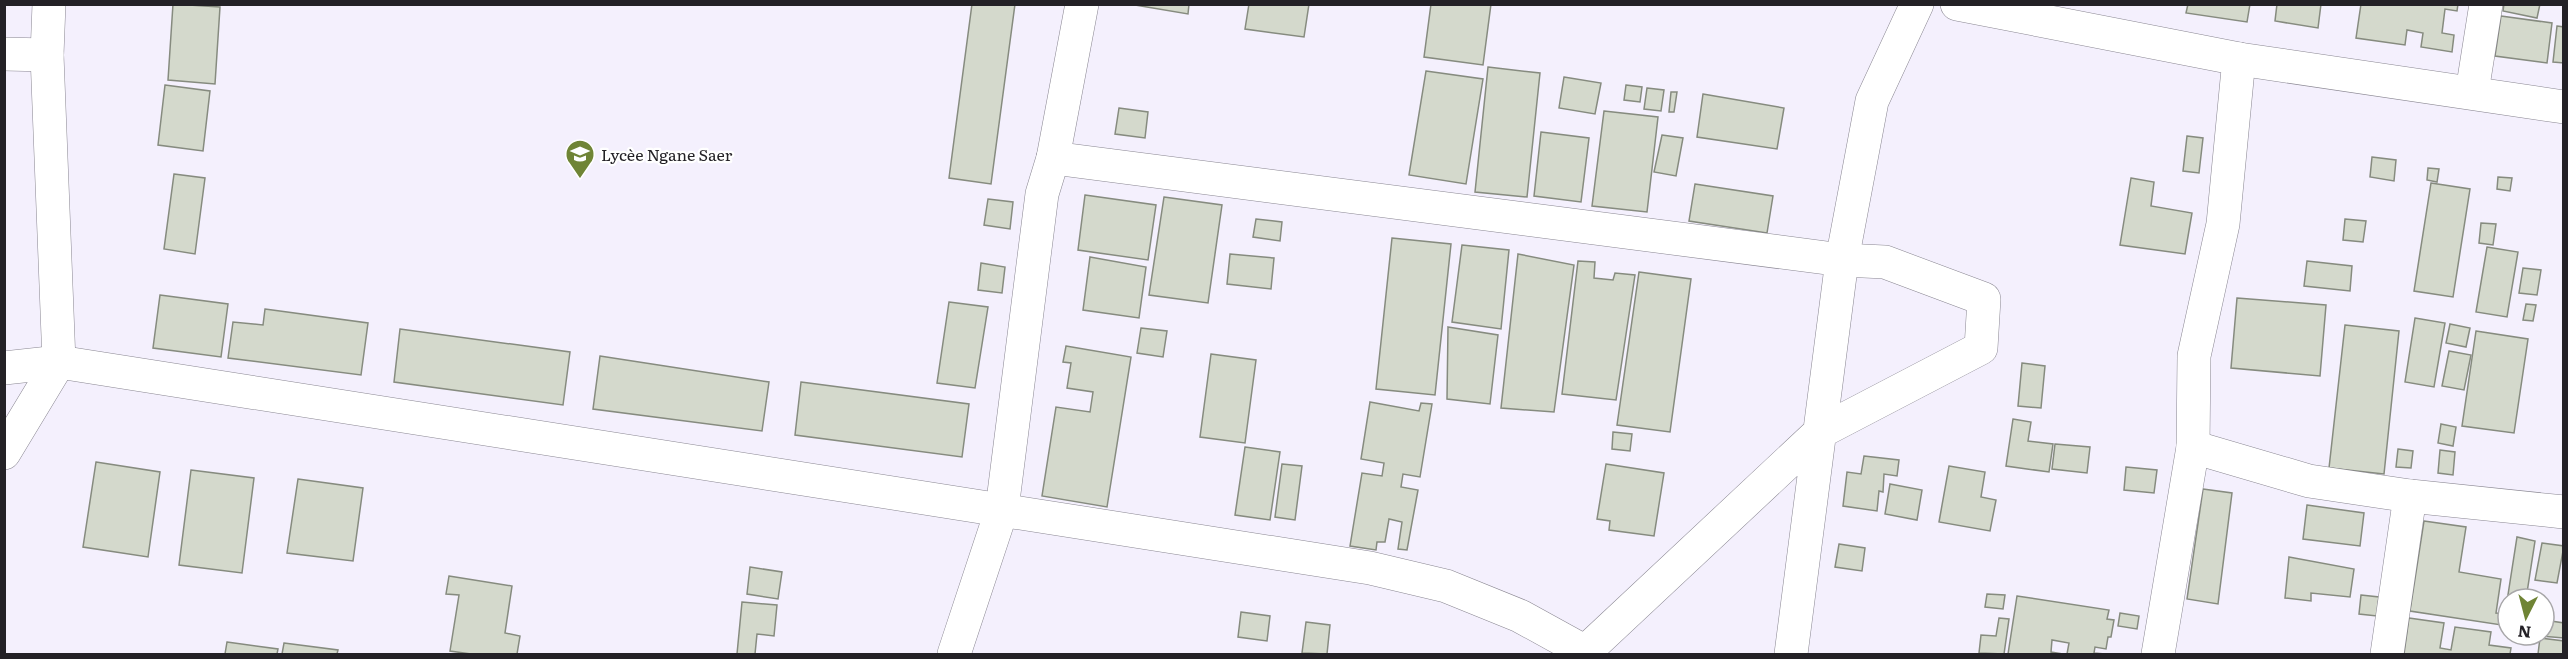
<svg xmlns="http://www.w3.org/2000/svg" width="2568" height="659" font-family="Literata,serif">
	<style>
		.building { fill: #d4d9cc; stroke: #868b7f; stroke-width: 1.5 }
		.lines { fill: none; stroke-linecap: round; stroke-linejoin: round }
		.minor-casing { stroke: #8a8792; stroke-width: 34 }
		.minor { stroke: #fff; stroke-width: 33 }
		.labels { text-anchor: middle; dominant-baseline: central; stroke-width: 4.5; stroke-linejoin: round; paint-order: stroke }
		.poi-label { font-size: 16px; fill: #232126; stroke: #fff; text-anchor: start }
	</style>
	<rect width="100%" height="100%" fill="#f4f0fd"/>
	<g class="building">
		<polygon points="173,4 220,7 215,84 168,80"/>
		<polygon points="972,4 1015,4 991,184 949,178"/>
		<polygon points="1129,4 1189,4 1188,14"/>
		<polygon points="1249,4 1309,4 1304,37 1245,29"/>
		<polygon points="1431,4 1491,4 1483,65 1424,57"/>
		<polygon points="2188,4 2250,4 2247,22 2186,13"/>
		<polygon points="2277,4 2321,4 2318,28 2275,21"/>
		<polygon points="2361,4 2458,4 2457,11 2445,9 2442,33 2454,35 2452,52 2421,47 2423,33 2407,30 2405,45 2356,38"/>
		<polygon points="2504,4 2540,4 2537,18 2503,11"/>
		<polygon points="2501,16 2552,23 2547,63 2495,56"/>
		<polygon points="2557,26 2564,27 2564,63 2553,62"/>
		<polygon points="1488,67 1540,73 1527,197 1475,192"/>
		<polygon points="1426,71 1483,79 1466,184 1409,175"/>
		<polygon points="1564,77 1601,83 1595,114 1559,108"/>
		<polygon points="165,85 210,91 203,151 158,145"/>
		<polygon points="1626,85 1642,87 1640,102 1624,100"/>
		<polygon points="1647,88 1664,90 1661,111 1644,109"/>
		<polygon points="1671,92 1677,92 1674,112 1669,112"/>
		<polygon points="1703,94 1784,108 1777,149 1697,137"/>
		<polygon points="1119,108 1148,112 1145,138 1115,134"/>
		<polygon points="1604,111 1658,117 1647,212 1592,206"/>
		<polygon points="1541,132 1589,138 1581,202 1534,196"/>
		<polygon points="1662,135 1683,138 1676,176 1654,172"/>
		<polygon points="2187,136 2203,138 2199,173 2183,171"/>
		<polygon points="2372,157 2396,160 2394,181 2370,177"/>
		<polygon points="2428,168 2439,169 2437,182 2427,180"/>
		<polygon points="174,174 205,178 195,254 164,249"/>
		<polygon points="2498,177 2512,178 2510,191 2497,189"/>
		<polygon points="2131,178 2154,182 2151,206 2192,213 2185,254 2120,245"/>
		<polygon points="2431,183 2470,189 2453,297 2414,291"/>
		<polygon points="1695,184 1773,196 1767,233 1689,221"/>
		<polygon points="1085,195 1156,205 1148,260 1078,250"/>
		<polygon points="1164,197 1222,205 1208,303 1149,295"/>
		<polygon points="988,199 1013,202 1010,229 984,225"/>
		<polygon points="1256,219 1282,222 1280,241 1253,237"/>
		<polygon points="2345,219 2366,221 2363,242 2343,240"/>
		<polygon points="2481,223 2496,224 2493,245 2479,243"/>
		<polygon points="1392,238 1451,244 1435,395 1376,389"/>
		<polygon points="1462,245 1509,250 1501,329 1452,322"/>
		<polygon points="2487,247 2518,252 2507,317 2476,312"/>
		<polygon points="1230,254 1274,258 1271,289 1227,284"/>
		<polygon points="1518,254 1574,265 1554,412 1501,408"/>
		<polygon points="1090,257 1146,267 1139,318 1083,310"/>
		<polygon points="1578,261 1595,262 1594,278 1613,280 1615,273 1635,275 1616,400 1562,394"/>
		<polygon points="2307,261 2352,266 2350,291 2304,286"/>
		<polygon points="981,263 1005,267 1002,293 978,290"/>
		<polygon points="2523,268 2541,270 2537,295 2519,293"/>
		<polygon points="1639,272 1691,279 1670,432 1617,425"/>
		<polygon points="160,295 228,304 221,357 153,348"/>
		<polygon points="2237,298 2326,305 2320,376 2231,368"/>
		<polygon points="949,302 988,307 975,388 937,383"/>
		<polygon points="2526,304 2536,305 2533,321 2523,320"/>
		<polygon points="265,309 368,323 361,375 228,358 233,322 263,325"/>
		<polygon points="2415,318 2445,323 2434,387 2405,382"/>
		<polygon points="2450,324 2470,328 2466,347 2446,343"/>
		<polygon points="2345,325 2399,331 2384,474 2329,468"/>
		<polygon points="1448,327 1498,335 1490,404 1447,399"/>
		<polygon points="1141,328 1167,331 1163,357 1137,353"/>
		<polygon points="400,329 570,352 563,405 394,382"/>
		<polygon points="2476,331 2528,339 2514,433 2462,426"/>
		<polygon points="1066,346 1131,357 1107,507 1042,496 1056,407 1090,412 1093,392 1067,388 1071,363 1063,362"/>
		<polygon points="2449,351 2471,355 2464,390 2442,386"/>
		<polygon points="1211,354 1256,360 1245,443 1200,437"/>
		<polygon points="600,356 769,382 762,431 593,409"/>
		<polygon points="2022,363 2045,366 2041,408 2018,406"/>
		<polygon points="801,382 969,404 962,457 795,435"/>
		<polygon points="1370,402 1419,411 1421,403 1432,404 1420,477 1403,474 1401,487 1418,490 1407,550 1398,549 1402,522 1389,519 1385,542 1377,542 1376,550 1350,546 1362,473 1382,476 1384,463 1361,459"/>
		<polygon points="2013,419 2031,422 2028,441 2053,444 2049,472 2006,466"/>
		<polygon points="2441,424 2456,427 2453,446 2438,443"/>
		<polygon points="1613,432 1632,434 1630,451 1612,449"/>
		<polygon points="2055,444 2090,447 2087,473 2052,469"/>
		<polygon points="1245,447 1280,452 1270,520 1235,515"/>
		<polygon points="2398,449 2413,451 2411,468 2396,467"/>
		<polygon points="2440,450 2455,452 2453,475 2438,473"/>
		<polygon points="1864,456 1899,460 1897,476 1884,474 1883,492 1879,491 1877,511 1843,506 1847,472 1861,474"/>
		<polygon points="96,462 160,472 148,557 83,547"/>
		<polygon points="1282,464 1302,466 1295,520 1275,517"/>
		<polygon points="1606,464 1664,473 1654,536 1609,530 1610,521 1597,519"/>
		<polygon points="1949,466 1985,472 1981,497 1996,500 1990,531 1939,522"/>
		<polygon points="2126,467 2157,470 2154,493 2124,490"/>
		<polygon points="191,470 254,478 242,573 179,565"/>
		<polygon points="298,479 363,488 353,561 287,553"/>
		<polygon points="1890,484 1922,490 1917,520 1885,514"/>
		<polygon points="2203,489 2232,493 2218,604 2187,599"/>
		<polygon points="2307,505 2364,513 2360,546 2303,539"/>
		<polygon points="2424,521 2466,527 2459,572 2501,579 2496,613 2505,614 2517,537 2535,541 2526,599 2508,599 2508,626 2410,611"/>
		<polygon points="2542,543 2564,546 2557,583 2535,580"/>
		<polygon points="1839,544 1865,548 1862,571 1835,567"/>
		<polygon points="2289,557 2354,569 2350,597 2311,593 2311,601 2285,598"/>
		<polygon points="750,567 782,572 778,599 747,594"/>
		<polygon points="449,576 512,586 505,633 520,636 517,654 471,654 450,651 459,595 446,594"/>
		<polygon points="1987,594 2005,595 2003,609 1985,607"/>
		<polygon points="2361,595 2379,597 2377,616 2359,614"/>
		<polygon points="2017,596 2109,610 2107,619 2114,620 2111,637 2108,637 2106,649 2095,647 2094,653 2105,654 2067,654 2069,643 2052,640 2051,652 2063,654 2008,654"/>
		<polygon points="742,602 777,605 774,636 757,634 755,654 737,654"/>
		<polygon points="1241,612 1270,616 1267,641 1238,637"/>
		<polygon points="2120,613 2139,616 2137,629 2118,626"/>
		<polygon points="1999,618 2009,619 2004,654 1979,653 1981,635 1996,636"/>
		<polygon points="2409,618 2444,623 2440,648 2451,650 2455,627 2491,632 2489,645 2511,648 2510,654 2404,654"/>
		<polygon points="2544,620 2564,623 2564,638 2540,636 2544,635"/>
		<polygon points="1306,622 1330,625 1327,654 1302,653"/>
		<polygon points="2540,638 2564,641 2564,654 2538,654"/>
		<polygon points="227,642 278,649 277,654 225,654"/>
		<polygon points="284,643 338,650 337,654 282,654"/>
	</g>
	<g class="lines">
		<g class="minor-casing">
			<g id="minor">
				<polyline points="1957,4 2239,59 2564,107"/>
				<polyline points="4,54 47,55"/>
				<polyline points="2472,92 2486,4"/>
				<polyline points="1053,158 1842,260 1872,101 1917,4"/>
				<polyline points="4,368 59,362 1370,568 1446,586 1520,616 1589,654"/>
				<polyline points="2193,447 2309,481 2410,496 2564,512"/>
				<polyline points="4,453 59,362 47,55 49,4"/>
				<polyline points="1585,652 1820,432 1981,348 1984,299 1885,262 1842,260 1791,654"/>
				<polyline points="954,654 1002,509 1042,194 1053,158 1082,4"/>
				<polyline points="2158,654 2193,447 2194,356 2223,224 2239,59"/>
				<polyline points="2387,654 2410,496"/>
			</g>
		</g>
		<use href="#minor" class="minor"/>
	</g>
	<defs>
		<g id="school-pin" transform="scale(1.5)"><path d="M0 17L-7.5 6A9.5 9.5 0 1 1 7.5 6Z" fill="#6f8435" stroke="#fff"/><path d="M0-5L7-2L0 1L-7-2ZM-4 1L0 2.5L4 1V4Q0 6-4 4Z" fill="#fff"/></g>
	</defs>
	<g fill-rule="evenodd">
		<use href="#school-pin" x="580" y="154"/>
	</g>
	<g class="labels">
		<g class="poi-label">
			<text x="601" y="154">Lycèe Ngane Saer</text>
		</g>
	</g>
	<rect width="2568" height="659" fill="none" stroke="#232126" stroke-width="12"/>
	<g transform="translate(2526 617) rotate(186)"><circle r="28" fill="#ffffff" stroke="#a7a6a8" stroke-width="1.5"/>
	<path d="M0-4.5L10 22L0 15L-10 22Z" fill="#6f8435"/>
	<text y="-9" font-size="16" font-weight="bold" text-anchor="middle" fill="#232126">N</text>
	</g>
</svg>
